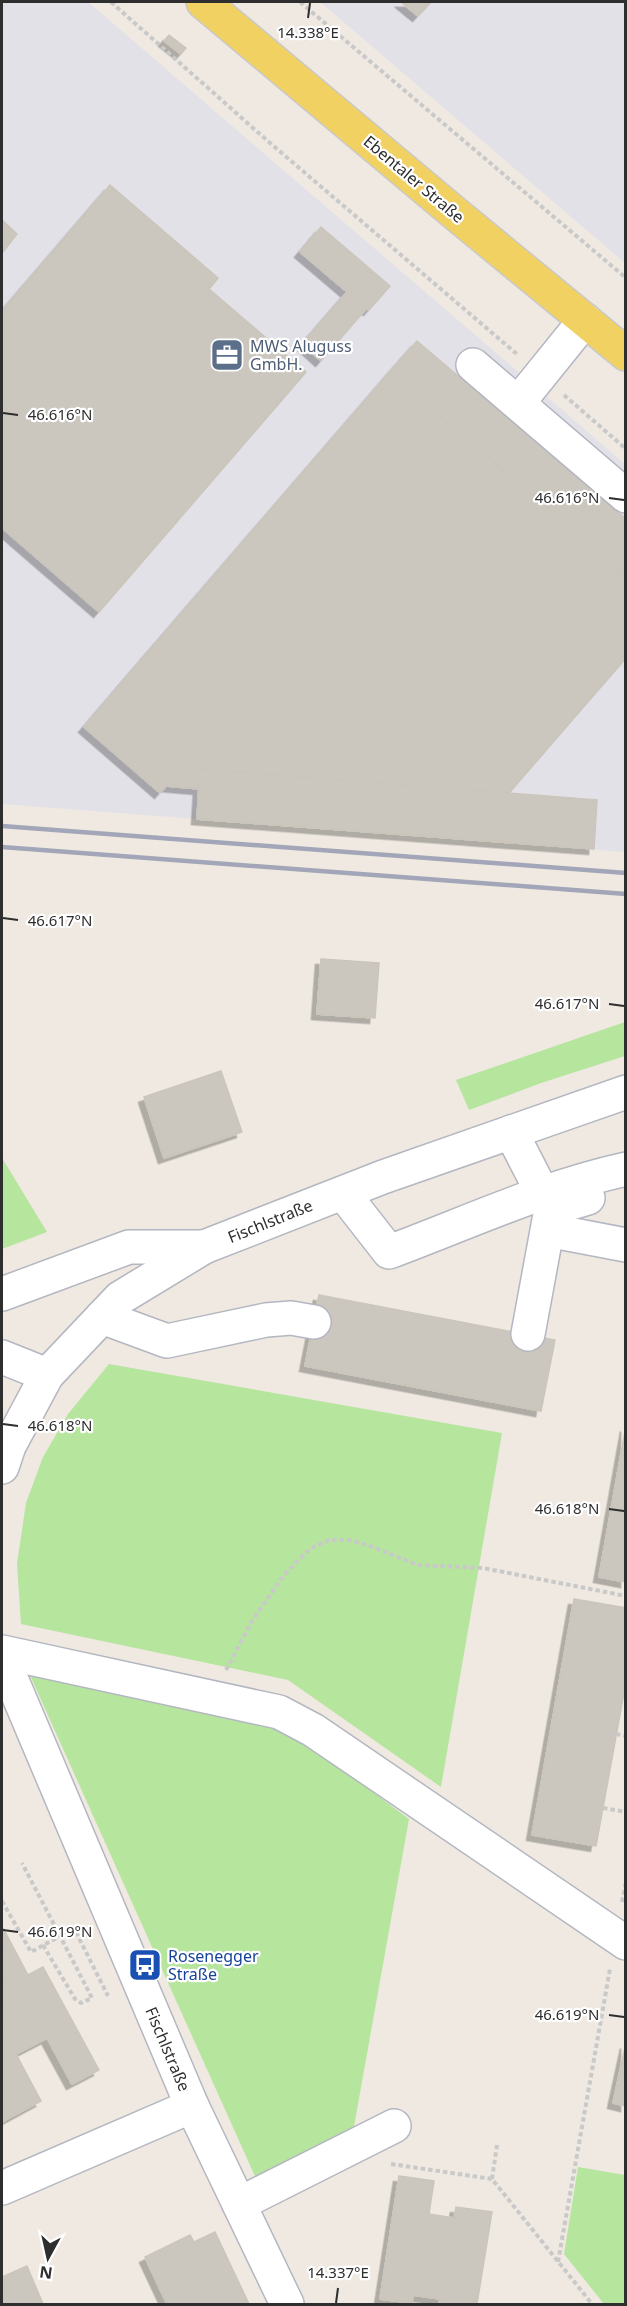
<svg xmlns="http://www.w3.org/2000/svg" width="627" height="2306" font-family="'Noto Sans',sans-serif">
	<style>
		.industrial { fill: #e3e1e8 }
		.green { fill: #b6e59e }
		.building { fill: #cbc7bf; stroke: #cbc5ba; stroke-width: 1.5; filter: url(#shadow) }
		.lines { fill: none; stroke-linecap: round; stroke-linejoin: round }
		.minor-casing { stroke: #b4b7c1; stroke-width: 36 }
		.major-casing { stroke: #c9c9c9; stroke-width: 36 }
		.path { stroke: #c9c9c9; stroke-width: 4; stroke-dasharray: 4.5 3; stroke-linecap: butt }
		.minor { stroke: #fff; stroke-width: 33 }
		.major { stroke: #f2d163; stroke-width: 33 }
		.rail { stroke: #a3a6b8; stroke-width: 4.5 }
		.ticks { fill: none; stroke: #2e2e2e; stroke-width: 2 }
		.labels { text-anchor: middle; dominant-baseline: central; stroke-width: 4.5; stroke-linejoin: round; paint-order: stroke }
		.street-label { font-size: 16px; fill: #2e2e2e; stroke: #fff }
		.service-label { font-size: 16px; fill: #4e5e75; stroke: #fff; text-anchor: start }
		.transit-label { font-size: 16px; fill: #164399; stroke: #fff; text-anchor: start }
		.ticks-label { font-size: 15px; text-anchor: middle; fill: #2e2e2e; stroke: #fff; stroke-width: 4.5; stroke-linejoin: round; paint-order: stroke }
	</style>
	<defs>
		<filter id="shadow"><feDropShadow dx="-5.5" dy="5.5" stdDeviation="0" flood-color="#0004"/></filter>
	</defs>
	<rect width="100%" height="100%" fill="#efe9e1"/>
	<g class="industrial">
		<polygon points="2,2 88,2 625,464 625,852 2,804"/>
		<polygon points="320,2 625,2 625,263"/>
	</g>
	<g class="green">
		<polygon points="625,1022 625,1056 541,1083 469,1110 456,1080"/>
		<polygon points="2,1158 47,1232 2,1249"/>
		<polygon points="109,1364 502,1433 441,1787 288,1680 21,1624 17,1564 26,1503 43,1457 68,1414"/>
		<polygon points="29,1673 278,1722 409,1819 353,2132 258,2183"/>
		<polygon points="578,2167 625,2175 625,2304 604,2304 564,2254"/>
	</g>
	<g class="building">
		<polygon points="401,2 431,2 418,16"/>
		<polygon points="169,35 186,48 181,54 164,41"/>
		<polygon points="110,185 218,278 209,289 306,372 99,612 2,528 2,311"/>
		<polygon points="2,220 17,234 2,253"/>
		<polygon points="321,227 390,286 369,310 366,309 321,361 302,344 347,292 300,252"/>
		<polygon points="417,341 626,519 626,575 389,373"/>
		<polygon points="389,373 621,571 599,596 626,619 626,658 509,793 230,771 124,680"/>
		<polygon points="621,571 626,575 626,619 599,596"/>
		<polygon points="124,680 230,771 200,769 199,789 166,786 160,793 84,727"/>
		<polygon points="200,769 597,800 594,849 197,819"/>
		<polygon points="321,959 379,963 375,1018 317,1014"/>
		<polygon points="221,1071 242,1132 164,1158 144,1097"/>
		<polygon points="319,1295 555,1340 541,1411 305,1366"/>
		<polygon points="626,1426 626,1582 599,1577"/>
		<polygon points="574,1599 626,1608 626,1682 596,1846 532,1835"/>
		<polygon points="3,1928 28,1975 43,1967 99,2070 72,2084 47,2038 16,2054 41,2101 2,2122"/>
		<polygon points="626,2043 626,2106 613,2103"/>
		<polygon points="399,2176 434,2181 429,2214 454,2218 456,2207 492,2212 477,2304 439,2304 440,2299 413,2295 412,2303 380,2299"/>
		<polygon points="215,2232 249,2304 167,2304 145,2257 190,2235 194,2242"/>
		<polygon points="27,2266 43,2304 2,2304 2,2277"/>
	</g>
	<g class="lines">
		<g class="minor-casing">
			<g id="minor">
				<polyline points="473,365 626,496"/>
				<polyline points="518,403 585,320"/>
				<polyline points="511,1132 563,1233 626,1245"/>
				<path d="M343,1193L389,1252C467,1223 544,1187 626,1169"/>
				<polyline points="2,1294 129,1247 204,1247"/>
				<polyline points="102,1317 167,1341 266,1320 291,1318 314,1322"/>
				<polyline points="528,1334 551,1209 588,1198"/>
				<polyline points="2,1357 47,1375"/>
				<polyline points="2,1467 9,1446 47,1375 120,1298 204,1247 383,1177 626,1092"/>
				<polyline points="2,1652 279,1712 313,1730 626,1943"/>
				<polyline points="2,1657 192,2106 287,2304"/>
				<polyline points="2,2188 192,2106"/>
				<polyline points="239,2204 394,2126"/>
			</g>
		</g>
		<g class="major-casing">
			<polyline id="major" points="203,2 457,215 626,354"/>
		</g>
		<g class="path">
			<polyline points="111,2 270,143 518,355"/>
			<polyline points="300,2 626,278"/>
			<polyline points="564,395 626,449"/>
			<polyline points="226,1670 252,1621 284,1575 311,1548 329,1540 349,1540 370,1546 418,1565 483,1568 626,1596"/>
			<polyline points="616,1734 626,1736"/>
			<polyline points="603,1808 626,1812"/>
			<polyline points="2,1901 31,1952 60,1936 22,1863"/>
			<polyline points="622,1902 626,1882"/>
			<polyline points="43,1945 75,1999 81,2003 92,1998 60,1936 74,1928 108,1996"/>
			<polyline points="391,2164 492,2179 592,2304"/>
			<polyline points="492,2179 497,2145"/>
			<polyline points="558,2262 610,1969"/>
		</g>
		<use href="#minor" class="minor"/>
		<use href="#major" class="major"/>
		<g class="rail">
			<polyline points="2,826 626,873"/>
			<polyline points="2,847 626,894"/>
		</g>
	</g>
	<path class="ticks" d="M308,18L310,3M3,413L18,415M609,498L624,500M3,918L18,920M609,1004L624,1006M3,1424L18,1426M609,1509L624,1511M3,1930L18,1932M609,2015L624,2017M336,2303L338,2288"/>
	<defs>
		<g id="office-square" transform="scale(1.725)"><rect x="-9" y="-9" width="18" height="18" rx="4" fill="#5c6f8a" stroke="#fff"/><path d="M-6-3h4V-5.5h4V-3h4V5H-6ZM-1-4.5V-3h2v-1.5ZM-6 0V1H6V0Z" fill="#fff"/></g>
		<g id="bus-square" transform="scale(1.725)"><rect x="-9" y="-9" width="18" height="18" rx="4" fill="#1a4fb4" stroke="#fff"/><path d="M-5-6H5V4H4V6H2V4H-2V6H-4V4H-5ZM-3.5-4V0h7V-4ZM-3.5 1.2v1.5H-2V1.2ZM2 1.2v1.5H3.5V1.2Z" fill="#fff"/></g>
	</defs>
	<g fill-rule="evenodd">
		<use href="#office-square" x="227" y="355"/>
		<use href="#bus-square" x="145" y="1965"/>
	</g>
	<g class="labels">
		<g class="street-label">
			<text transform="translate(414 179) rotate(40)">Ebentaler Straße</text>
			<text transform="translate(270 1221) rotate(-22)">Fischlstraße</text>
			<text transform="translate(168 2049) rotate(67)">Fischlstraße</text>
		</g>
		<g class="service-label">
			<text x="250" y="346">MWS Aluguss<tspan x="250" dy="18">GmbH.</tspan></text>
		</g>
		<g class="transit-label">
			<text x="168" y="1956">Rosenegger<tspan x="168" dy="18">Straße</tspan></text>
		</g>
	</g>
	<g class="ticks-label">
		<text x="308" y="38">14.338°E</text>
		<text x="60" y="420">46.616°N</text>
		<text x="567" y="503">46.616°N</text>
		<text x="60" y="926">46.617°N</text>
		<text x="567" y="1009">46.617°N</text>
		<text x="60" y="1431">46.618°N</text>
		<text x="567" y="1514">46.618°N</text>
		<text x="60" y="1937">46.619°N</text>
		<text x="567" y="2020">46.619°N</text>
		<text x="338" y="2278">14.337°E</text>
	</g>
	<rect width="627" height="2306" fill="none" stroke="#2e2e2e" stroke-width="6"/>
	<g transform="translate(48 2258) rotate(188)" stroke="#ffffff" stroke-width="4.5" paint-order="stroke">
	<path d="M0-4.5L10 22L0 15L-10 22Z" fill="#2e2e2e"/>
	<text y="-9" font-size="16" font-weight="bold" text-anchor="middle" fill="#2e2e2e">N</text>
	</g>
</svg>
